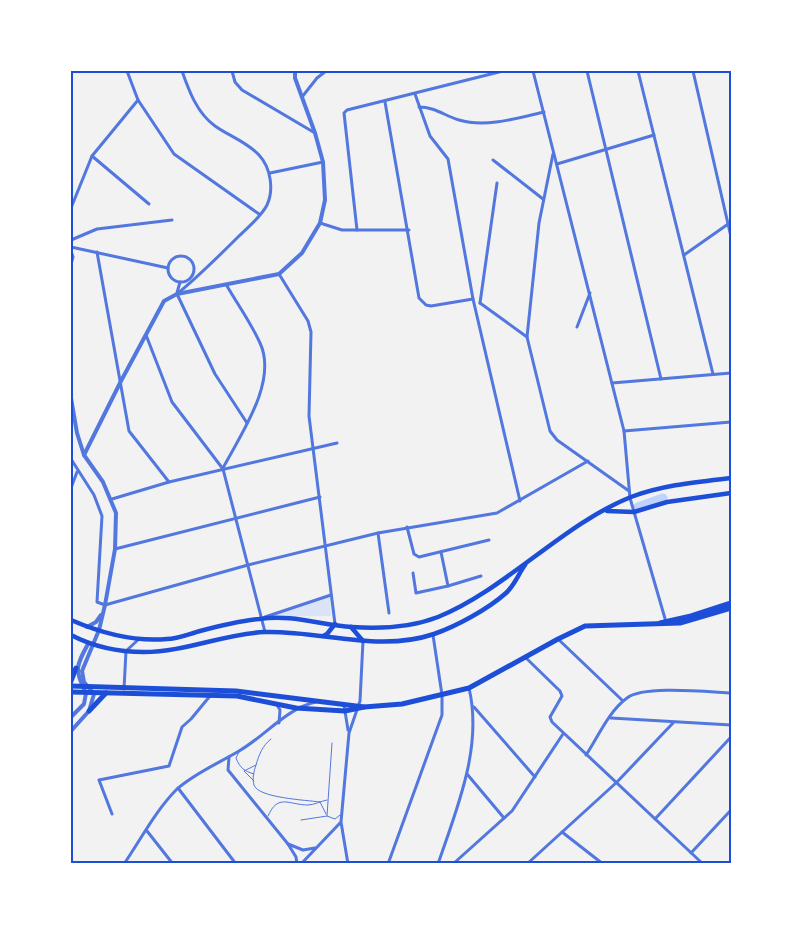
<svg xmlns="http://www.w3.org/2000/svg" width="802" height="935" font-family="'Space Grotesk',sans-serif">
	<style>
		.green { fill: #dbe4f7 }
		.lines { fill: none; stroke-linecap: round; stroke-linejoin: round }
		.river { stroke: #bfd3fe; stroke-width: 9 }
		.service { stroke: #5277de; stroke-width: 1 }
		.minor { stroke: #5277de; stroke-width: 3 }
		.tertiary { stroke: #5277de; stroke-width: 4 }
		.secondary { stroke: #1d4ed8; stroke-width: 4.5 }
		.trunk { stroke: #1d4ed8; stroke-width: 5 }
		.neatline { fill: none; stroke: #1d4ed8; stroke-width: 2 }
	</style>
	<rect width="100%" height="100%" fill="#f2f2f2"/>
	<polygon class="green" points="330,597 331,616 268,617"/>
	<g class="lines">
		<polyline class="river" points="638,507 663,498"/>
		<g class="service">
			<path d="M271,739C262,746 259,755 256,765C254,771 252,778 254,785C258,798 306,800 320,802"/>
			<path d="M239,752L236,758C240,768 244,771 254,774"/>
			<polyline points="254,781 244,771 256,765"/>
			<polyline points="320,802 326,814"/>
			<path d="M268,816C278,793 289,805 308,805C314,805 321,801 327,800"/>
			<polyline points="327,816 332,743"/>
			<polyline points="301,820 327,816 335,819 340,815"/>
		</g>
		<g class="minor">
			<polyline points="127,71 138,100 174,154 259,214"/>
			<polyline points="232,71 235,82 242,90 315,133"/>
			<polyline points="533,71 624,431 630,498 666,622"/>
			<polyline points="587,71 661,379"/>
			<polyline points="638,71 713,374"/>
			<polyline points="693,71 731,237"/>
			<polyline points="415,94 430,136 448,159 473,299 520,501"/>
			<polyline points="302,97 317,78 326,71"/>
			<polyline points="385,102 419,298 426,305 431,306 473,299"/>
			<path d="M419,107C435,107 445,116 459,120C486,128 518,118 544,112"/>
			<polyline points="553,154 539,223 527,337 550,431 557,440 629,491"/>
			<polyline points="92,156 149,204"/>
			<polyline points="493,160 543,199"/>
			<polyline points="557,164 654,135"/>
			<polyline points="270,173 323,162"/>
			<polyline points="71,208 92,156 138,100"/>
			<polyline points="320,223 342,230 409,230"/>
			<polyline points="357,230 344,113 347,110 503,71"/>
			<polyline points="71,240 97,229 172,220"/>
			<polyline points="71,247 168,268"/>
			<polyline points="71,251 73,257 71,264"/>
			<polyline points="97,252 129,431 169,482"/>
			<polyline points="684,255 731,222"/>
			<circle cx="181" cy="269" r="13"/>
			<polyline points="279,274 308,321 311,332 309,416 335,624"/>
			<polyline points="177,293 180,282"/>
			<path d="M177,294C199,276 219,256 239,236C248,227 261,217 267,205C274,190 271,168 259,155C247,142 229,136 215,126C197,113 189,91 182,71"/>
			<polyline points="177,294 215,374 247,423"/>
			<polyline points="480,303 497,183"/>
			<polyline points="480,303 527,337"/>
			<polyline points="577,327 590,293"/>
			<polyline points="146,335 172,402 223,469 265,632"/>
			<polyline points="612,383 731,373"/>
			<polyline points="624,431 731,422"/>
			<polyline points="71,459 94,495 102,516 97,602 105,605 248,565 378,533 497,513 588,461"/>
			<path d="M223,468C241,434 278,381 260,343C251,323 238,305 227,286"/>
			<polyline points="71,488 77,472"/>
			<polyline points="112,499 169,482 337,443"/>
			<polyline points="407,527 414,554 419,557 489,540"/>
			<polyline points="378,533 389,613"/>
			<polyline points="115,549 320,497"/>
			<polyline points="413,573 416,593 448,586 441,552"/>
			<polyline points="448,586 481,576"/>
			<polyline points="265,617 331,595"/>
			<polyline points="558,639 623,701"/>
			<polyline points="525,657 560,691 562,696 550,717 552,722 703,864"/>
			<polyline points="124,689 126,651 139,639"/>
			<polyline points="277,705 280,710 279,723"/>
			<polyline points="344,705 348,730"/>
			<polyline points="474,707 535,777"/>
			<polyline points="611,718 731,725"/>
			<path d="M586,755C598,737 609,711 627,698C643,685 709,692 731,693"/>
			<polyline points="229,757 228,770 288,844 296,857 297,864"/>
			<polyline points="467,774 504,818"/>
			<polyline points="178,788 236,864"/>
			<polyline points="112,814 99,780 169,766 182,727 191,719 210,696"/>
			<polyline points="655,819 731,737"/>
			<polyline points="147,831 173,864"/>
			<polyline points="562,832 603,864"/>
			<polyline points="288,844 303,850 315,848"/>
			<polyline points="691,853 731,810"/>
			<path d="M124,864C141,839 156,810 177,789C195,773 219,763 239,751C265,736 287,708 316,702"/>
			<polyline points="301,864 340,823"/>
			<polyline points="348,864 341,822 349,733 360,701 363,641"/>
			<polyline points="388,864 442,715 442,695 433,635"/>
			<path d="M438,864C457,808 483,747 469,688"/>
			<polyline points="453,864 512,811 563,734"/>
			<polyline points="527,864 617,782 673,723"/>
		</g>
		<g class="tertiary">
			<polyline points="71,398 77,433 84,455 103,482 116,513 115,549 105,605 99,630 82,671 84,682 94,694 89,711 71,731"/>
			<polyline points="84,455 121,381 164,301 177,294 279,274 302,253 320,223 325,200 323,162 315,133 295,78 295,71"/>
			<polyline points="87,627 96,622 101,615"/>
			<path d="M71,717L84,704L86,693C74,670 76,666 88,644"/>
		</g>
		<g class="secondary">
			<polyline points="607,511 634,512 667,502 731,493"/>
			<path d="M71,620C101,633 134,642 167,639C177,639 189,634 200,631C219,626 239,621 259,619C293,614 320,625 352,627C381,629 412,627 438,617C505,590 563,524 631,497C663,485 697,482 731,478"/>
			<polyline points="351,627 363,641"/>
			<path d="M71,635C94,647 119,652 144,652C185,652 223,634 264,632C320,630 378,653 434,634C457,626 488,609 506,593C514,586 519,573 525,565"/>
			<polyline points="323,636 327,634 335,624"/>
		</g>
		<g class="trunk">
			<polyline points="660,623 691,616 731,603"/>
			<polyline points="71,681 76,668"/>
			<polyline points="71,686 236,691 364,707 402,704 469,688 558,639 585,626 680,623 731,608"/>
			<polyline points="71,692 237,696 296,708 345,711 364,707"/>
			<polyline points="89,711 106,693"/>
		</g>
	</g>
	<rect width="802" height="935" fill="none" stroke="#ffffff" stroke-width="145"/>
	<rect x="72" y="72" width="658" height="790" class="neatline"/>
</svg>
